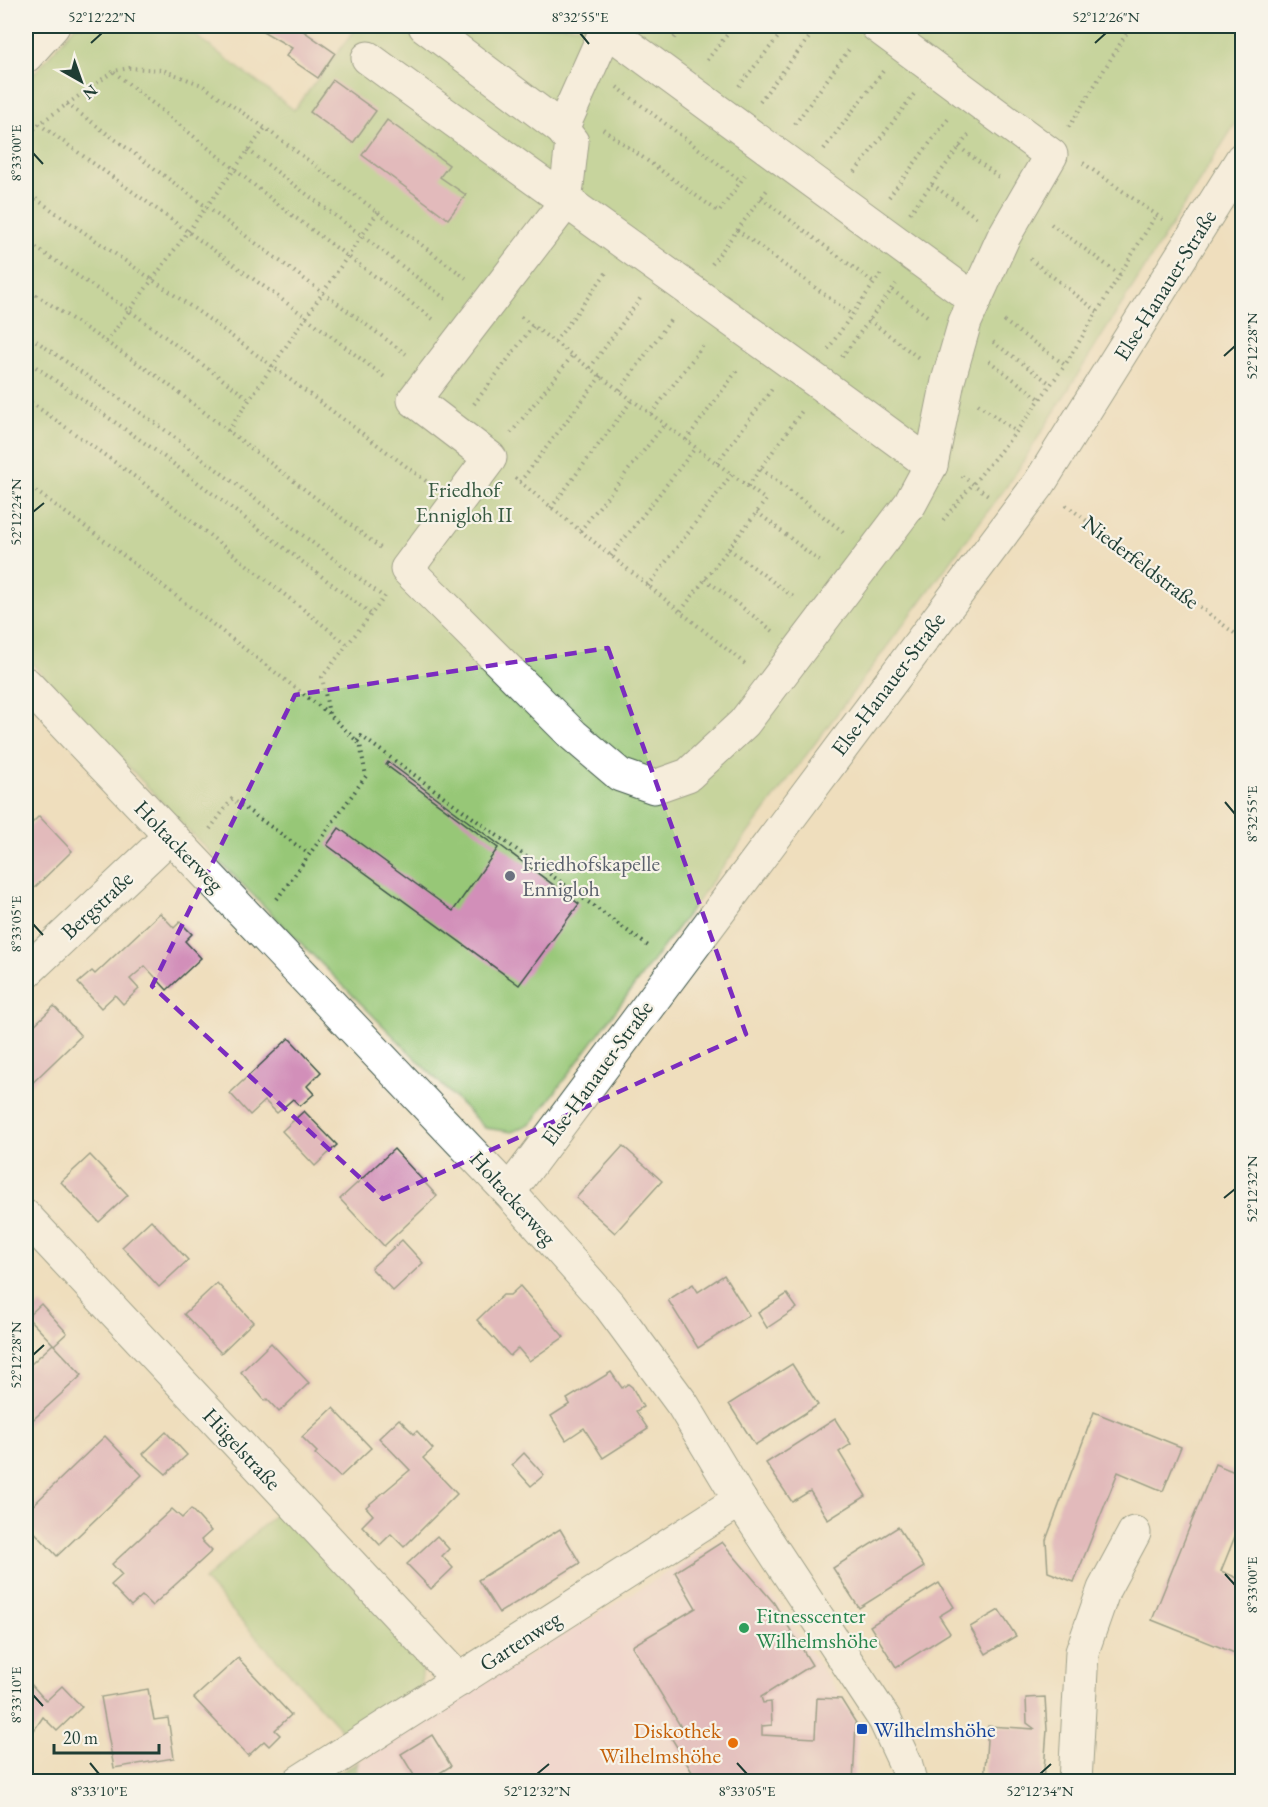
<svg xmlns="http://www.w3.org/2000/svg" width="1268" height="1807" font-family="'EB Garamond',serif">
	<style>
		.built { fill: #f3cfe0 }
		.green { fill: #97c777; stroke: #5b8256; stroke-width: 1.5 }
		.forest { fill: #79ac68; stroke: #4c744e; stroke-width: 1.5 }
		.building { fill: #d28fb9 }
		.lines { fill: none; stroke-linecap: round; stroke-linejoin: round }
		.minor-casing { stroke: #3e5549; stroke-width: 35 }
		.path { stroke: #3e5549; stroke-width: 4; stroke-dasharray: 1.5 4.5; stroke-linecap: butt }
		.minor { stroke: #fff; stroke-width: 33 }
		.marked { fill: none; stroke: #7b2cbf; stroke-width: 4.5; stroke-dasharray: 12 8; stroke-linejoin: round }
		.ticks { fill: none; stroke: #1f3d34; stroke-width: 2 }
		.worship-dot { fill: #6b7280; stroke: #f7f3e8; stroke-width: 2 }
		.leisure-dot { fill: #2e9e5b; stroke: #f7f3e8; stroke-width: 2 }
		.transit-dot { fill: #1a4fb4; stroke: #f7f3e8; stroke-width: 2 }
		.food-dot { fill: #e8710a; stroke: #f7f3e8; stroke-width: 2 }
		.labels { text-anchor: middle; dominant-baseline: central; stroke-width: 4.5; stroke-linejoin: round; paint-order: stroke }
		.street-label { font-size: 22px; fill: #1f3d34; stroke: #f7f3e8 }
		.park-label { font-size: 22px; fill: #375941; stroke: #f7f3e8 }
		.worship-label { font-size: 22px; fill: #5b616d; stroke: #f7f3e8; text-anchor: start }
		.leisure-label { font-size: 22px; fill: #27864d; stroke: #f7f3e8; text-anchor: start }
		.transit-label { font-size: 22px; fill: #164399; stroke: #f7f3e8; text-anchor: start }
		.food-label { font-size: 22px; fill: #c56008; stroke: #f7f3e8; text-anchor: end }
		.neatline { fill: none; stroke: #1f3d34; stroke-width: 2 }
		.ticks-label { font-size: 15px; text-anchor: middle; fill: #1f3d34 }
	</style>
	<rect width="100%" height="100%" fill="#f7f3e8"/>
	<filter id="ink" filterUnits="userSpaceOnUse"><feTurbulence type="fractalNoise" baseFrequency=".0167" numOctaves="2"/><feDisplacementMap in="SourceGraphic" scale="12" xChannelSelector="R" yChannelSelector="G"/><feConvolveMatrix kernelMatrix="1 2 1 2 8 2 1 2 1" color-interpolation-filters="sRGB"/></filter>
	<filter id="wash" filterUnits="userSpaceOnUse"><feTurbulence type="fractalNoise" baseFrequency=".008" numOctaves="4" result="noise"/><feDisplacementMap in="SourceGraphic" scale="24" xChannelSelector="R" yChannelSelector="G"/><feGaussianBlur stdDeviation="1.35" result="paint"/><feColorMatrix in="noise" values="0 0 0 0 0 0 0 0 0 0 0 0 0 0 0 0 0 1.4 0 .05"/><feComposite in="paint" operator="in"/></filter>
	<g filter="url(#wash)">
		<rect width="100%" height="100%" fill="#efdebd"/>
		<polygon class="built" points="723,1539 777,1602 859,1723 855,1781 354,1782 358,1762 420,1721"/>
		<g class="green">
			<polygon points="75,26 183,26 294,110 358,26 1242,26 1242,113 1012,479 532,1123 512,1132 485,1128 184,826 26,657 26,83"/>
			<polygon points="281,1509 424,1661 419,1695 349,1738 204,1580"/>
		</g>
		<polygon class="forest" points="358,1762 354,1781 326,1781"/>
		<g id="blocks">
			<g class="building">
				<polygon points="254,26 296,26 335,53 318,78 286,56 292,48"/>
				<polygon points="333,80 376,111 353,143 310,112"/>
				<polygon points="387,120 449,165 440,177 466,195 448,219 362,155"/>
				<polygon points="388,762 579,904 519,985 327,845 339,828 453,911 498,848 386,765"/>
				<polygon points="39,816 72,851 27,895 26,829"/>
				<polygon points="160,913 174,928 180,922 192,934 185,941 201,958 167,990 145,966 130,979 139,989 123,1004 115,995 101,1008 78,983 92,971 95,974"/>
				<polygon points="54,1006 81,1036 26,1089 26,1033"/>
				<polygon points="289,1038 321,1072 307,1086 314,1094 300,1106 293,1099 277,1113 265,1101 250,1115 230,1093"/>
				<polygon points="304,1111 337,1145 315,1166 282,1131"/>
				<polygon points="623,1146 662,1181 615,1233 576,1198"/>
				<polygon points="394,1149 437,1196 384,1246 340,1199"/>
				<polygon points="90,1155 128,1195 99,1222 61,1182"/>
				<polygon points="151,1220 188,1260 159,1287 122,1247"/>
				<polygon points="402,1240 423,1263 393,1291 371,1268"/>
				<polygon points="724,1275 749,1315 698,1348 668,1300 693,1284 698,1292"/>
				<polygon points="217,1283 253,1322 221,1353 184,1314"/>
				<polygon points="520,1286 564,1337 529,1361 518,1348 510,1356 477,1320 503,1295 510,1295"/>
				<polygon points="787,1294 797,1308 767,1328 758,1313"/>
				<polygon points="41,1304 67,1333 54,1345 82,1375 26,1426 26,1360 30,1365 53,1344 27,1317"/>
				<polygon points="271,1343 309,1383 279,1412 267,1399 265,1401 241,1372"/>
				<polygon points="792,1364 818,1405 755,1445 729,1404"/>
				<polygon points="611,1372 622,1388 628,1384 632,1387 643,1407 636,1411 648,1429 603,1458 584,1428 566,1440 551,1416 570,1404 567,1399"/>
				<polygon points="333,1408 371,1448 340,1477 315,1454 317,1452 302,1437"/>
				<polygon points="1094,1412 1181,1447 1163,1491 1118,1472 1074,1582 1048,1572 1046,1540"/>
				<polygon points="399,1419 414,1434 417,1431 433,1449 423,1458 457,1494 404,1547 391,1534 380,1545 362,1526 373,1515 366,1507 410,1470 379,1438"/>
				<polygon points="835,1419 851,1444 839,1452 866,1496 828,1520 810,1491 792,1502 766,1463"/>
				<polygon points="166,1432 187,1455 166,1474 143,1454"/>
				<polygon points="105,1436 142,1475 57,1556 26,1523 26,1512"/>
				<polygon points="524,1453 544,1475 531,1486 512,1465"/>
				<polygon points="1215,1464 1242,1475 1242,1519 1221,1571 1242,1580 1242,1656 1152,1620"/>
				<polygon points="172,1509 182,1518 191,1509 211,1531 201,1540 212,1551 152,1606 142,1596 131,1606 111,1585 122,1575 112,1564"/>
				<polygon points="898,1527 924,1567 859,1608 833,1568"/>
				<polygon points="560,1529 580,1563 499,1613 478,1580"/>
				<polygon points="437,1536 449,1549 442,1556 453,1568 431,1589 407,1564"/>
				<polygon points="722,1542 774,1603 812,1665 761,1697 763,1703 771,1702 772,1725 762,1726 762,1735 815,1738 817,1698 841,1699 856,1723 853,1782 698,1782 669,1734 681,1727 632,1646 696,1608 675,1572"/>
				<polygon points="939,1583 954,1607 939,1616 950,1633 896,1667 870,1626"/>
				<polygon points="999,1610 1016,1636 986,1654 970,1627"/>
				<polygon points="238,1658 291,1715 275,1730 280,1735 269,1746 264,1741 248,1756 194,1698"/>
				<polygon points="30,1683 46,1701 62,1686 82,1707 57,1731 43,1717 26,1742 26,1688"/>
				<polygon points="148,1689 154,1720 168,1718 174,1758 114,1768 101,1697"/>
				<polygon points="1045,1697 1047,1730 1043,1782 984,1782 988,1726 1035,1729 1027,1723 1026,1698"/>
				<polygon points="432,1735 451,1766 425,1782 418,1782 401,1754"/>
			</g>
		</g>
	</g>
	<g filter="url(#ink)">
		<use href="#blocks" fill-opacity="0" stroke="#3e5549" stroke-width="1.5"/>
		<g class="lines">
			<g class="minor-casing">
				<g id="minor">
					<polyline points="425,26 562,129 572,142 565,203 414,400 490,458 407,569 573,735 620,775 654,787 688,775 744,723 910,504 931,465 948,381 965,322 1003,238 1051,155 877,26"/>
					<polyline points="607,30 975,300"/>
					<polyline points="26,56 53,26"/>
					<path d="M368,58C555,195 745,327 931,465"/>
					<polyline points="562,129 608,26"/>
					<polyline points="26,684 509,1192 610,1306 683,1405 740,1500 885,1720 906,1765 910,1782"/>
					<polyline points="26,972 169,837"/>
					<polyline points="509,1192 1039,484 1242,159"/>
					<polyline points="26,1217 459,1680"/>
					<polyline points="299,1782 740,1500"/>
					<polyline points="1075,1782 1082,1652 1104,1589 1134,1533"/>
				</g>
			</g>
			<g class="path">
				<polyline points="674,38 684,26"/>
				<polyline points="707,60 734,26"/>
				<polyline points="114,72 285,210 433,319"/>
				<polyline points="739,86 787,26"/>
				<polyline points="617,87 741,181"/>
				<polyline points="760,101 818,26"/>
				<polyline points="67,104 406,354"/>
				<polyline points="39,124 306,317 387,379"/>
				<polyline points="795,124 850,48"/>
				<polyline points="1069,127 1131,26"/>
				<polyline points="603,129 719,212 746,174"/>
				<polyline points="26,138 39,124 114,71 129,68 163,70 202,85 265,128 466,278"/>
				<polyline points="959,147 1000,178"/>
				<polyline points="824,149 883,71"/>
				<polyline points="248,150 447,300"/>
				<polyline points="1083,163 1165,221"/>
				<polyline points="855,172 914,94"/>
				<polyline points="932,184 977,218"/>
				<polyline points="26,192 206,317 430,484"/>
				<polyline points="889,197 948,119"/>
				<polyline points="761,198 874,283"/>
				<polyline points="910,213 969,134"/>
				<polyline points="1051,224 1120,275"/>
				<polyline points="737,230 851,314"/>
				<polyline points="26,241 130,311 249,399"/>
				<polyline points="1030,259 1098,312"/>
				<polyline points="712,264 767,190"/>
				<polyline points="26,288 161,379 382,549"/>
				<polyline points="892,290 930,318"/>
				<polyline points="521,317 766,500 680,612"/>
				<polyline points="869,320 920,359"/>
				<polyline points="1004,321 1065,365 1156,215"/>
				<polyline points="26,334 161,427 381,595"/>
				<polyline points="106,342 265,128"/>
				<polyline points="555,342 606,273"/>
				<polyline points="993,342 1051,384"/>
				<polyline points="828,349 882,272"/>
				<polyline points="842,357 896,284"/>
				<polyline points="26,360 159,453 371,614"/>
				<polyline points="989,361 1040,399"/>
				<polyline points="590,368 642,296"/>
				<polyline points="620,390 672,318"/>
				<polyline points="26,399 141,481 347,644"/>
				<polyline points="474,404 533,326"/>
				<polyline points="978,404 1016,432"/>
				<polyline points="651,414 705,343"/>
				<polyline points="228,431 378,212"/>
				<polyline points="511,433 572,356"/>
				<polyline points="686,440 739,368"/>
				<polyline points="717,463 772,389"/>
				<polyline points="761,469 846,534"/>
				<polyline points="962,476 988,495"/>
				<polyline points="515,478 745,664"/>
				<polyline points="520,482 601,376"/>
				<polyline points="26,484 102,539 328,713"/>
				<polyline points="748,486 802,411"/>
				<polyline points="1066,505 1242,639"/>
				<polyline points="551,508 632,400"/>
				<polyline points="757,512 823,564"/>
				<polyline points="943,520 1016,432 1065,365"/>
				<polyline points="580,531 665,424"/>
				<polyline points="729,549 796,599"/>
				<polyline points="611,556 696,447"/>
				<polyline points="705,579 773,631"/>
				<polyline points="648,586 732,474"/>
				<polyline points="357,741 361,736 651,948"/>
				<polyline points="210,829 232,799 309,854"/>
				<polyline points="277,899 366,776 360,744 329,714 322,677 387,594"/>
			</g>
			<use href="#minor" class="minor"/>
		</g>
	</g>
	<path d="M0 0H1268V1807H0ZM608,648L746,1034L383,1199L152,986L295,695Z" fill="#efdebd" fill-opacity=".55" fill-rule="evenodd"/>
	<path class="marked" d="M608,648L746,1034L383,1199L152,986L295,695Z"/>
	<path class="ticks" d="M580,33L589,44M91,43L102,33M1095,43L1106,33M33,153L43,164M1224,356L1235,346M33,512L44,503M1225,802L1235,814M33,924L43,935M1224,1198L1235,1189M33,1355L44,1345M1225,1574L1235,1585M33,1695L43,1706M90,1763L99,1774M737,1763L747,1774M537,1774L549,1764M1040,1774L1051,1764"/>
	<circle class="worship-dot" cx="510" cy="876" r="6"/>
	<circle class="leisure-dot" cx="744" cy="1628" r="6"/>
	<rect class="transit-dot" x="856" y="1723" width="12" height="12" rx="3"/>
	<circle class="food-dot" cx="733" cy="1743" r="6"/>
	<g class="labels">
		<g class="street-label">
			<text transform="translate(1165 285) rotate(-58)">Else-Hanauer-Straße</text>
			<text transform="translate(1141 562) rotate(37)">Niederfeldstraße</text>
			<text transform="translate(888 684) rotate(-53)">Else-Hanauer-Straße</text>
			<text transform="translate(179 846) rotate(46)">Holtackerweg</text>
			<text transform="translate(97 905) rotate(-43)">Bergstraße</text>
			<text transform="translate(597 1073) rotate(-54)">Else-Hanauer-Straße</text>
			<text transform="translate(513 1198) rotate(48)">Holtackerweg</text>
			<text transform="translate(242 1449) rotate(47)">Hügelstraße</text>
			<text transform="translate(520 1641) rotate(-33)">Gartenweg</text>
		</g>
		<g class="park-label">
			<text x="464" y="489">Friedhof<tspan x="464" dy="25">Ennigloh II</tspan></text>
		</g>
		<g class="worship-label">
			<text x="522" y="863">Friedhofskapelle<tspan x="522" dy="25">Ennigloh</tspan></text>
		</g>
		<g class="leisure-label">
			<text x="756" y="1615">Fitnesscenter<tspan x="756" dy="25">Wilhelmshöhe</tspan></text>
		</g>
		<g class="transit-label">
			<text x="874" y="1729">Wilhelmshöhe</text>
		</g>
		<g class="food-label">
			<text x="721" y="1730">Diskothek<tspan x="721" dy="25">Wilhelmshöhe</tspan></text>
		</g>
	</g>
	<rect width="1268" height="1807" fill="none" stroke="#f7f3e8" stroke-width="66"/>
	<g transform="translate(81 81) rotate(140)" stroke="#f7f3e8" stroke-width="4.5" paint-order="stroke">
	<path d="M0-4.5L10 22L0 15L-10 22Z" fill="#1f3d34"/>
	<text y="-9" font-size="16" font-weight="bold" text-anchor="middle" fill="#1f3d34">N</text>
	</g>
	<path d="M54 1744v9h105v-9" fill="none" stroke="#1f3d34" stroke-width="3"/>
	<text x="63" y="1744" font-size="18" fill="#1f3d34" stroke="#f7f3e8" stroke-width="4.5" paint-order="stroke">20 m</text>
	<rect x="33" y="33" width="1202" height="1741" class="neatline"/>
	<g class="ticks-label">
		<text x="102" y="22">52°12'22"N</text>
		<text x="580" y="22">8°32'55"E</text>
		<text x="1106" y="22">52°12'26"N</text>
		<text transform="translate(16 153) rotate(-90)" y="5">8°33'00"E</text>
		<text transform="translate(1252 346) rotate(-90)" y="5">52°12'28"N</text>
		<text transform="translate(16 512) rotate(-90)" y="5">52°12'24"N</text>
		<text transform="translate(1252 814) rotate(-90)" y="5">8°32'55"E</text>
		<text transform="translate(16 924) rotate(-90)" y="5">8°33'05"E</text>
		<text transform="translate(1252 1189) rotate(-90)" y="5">52°12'32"N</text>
		<text transform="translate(16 1355) rotate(-90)" y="5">52°12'28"N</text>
		<text transform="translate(1252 1585) rotate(-90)" y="5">8°33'00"E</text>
		<text transform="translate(16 1695) rotate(-90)" y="5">8°33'10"E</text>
		<text x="99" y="1796">8°33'10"E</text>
		<text x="537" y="1796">52°12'32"N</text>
		<text x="747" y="1796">8°33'05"E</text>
		<text x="1040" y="1796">52°12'34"N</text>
	</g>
</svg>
